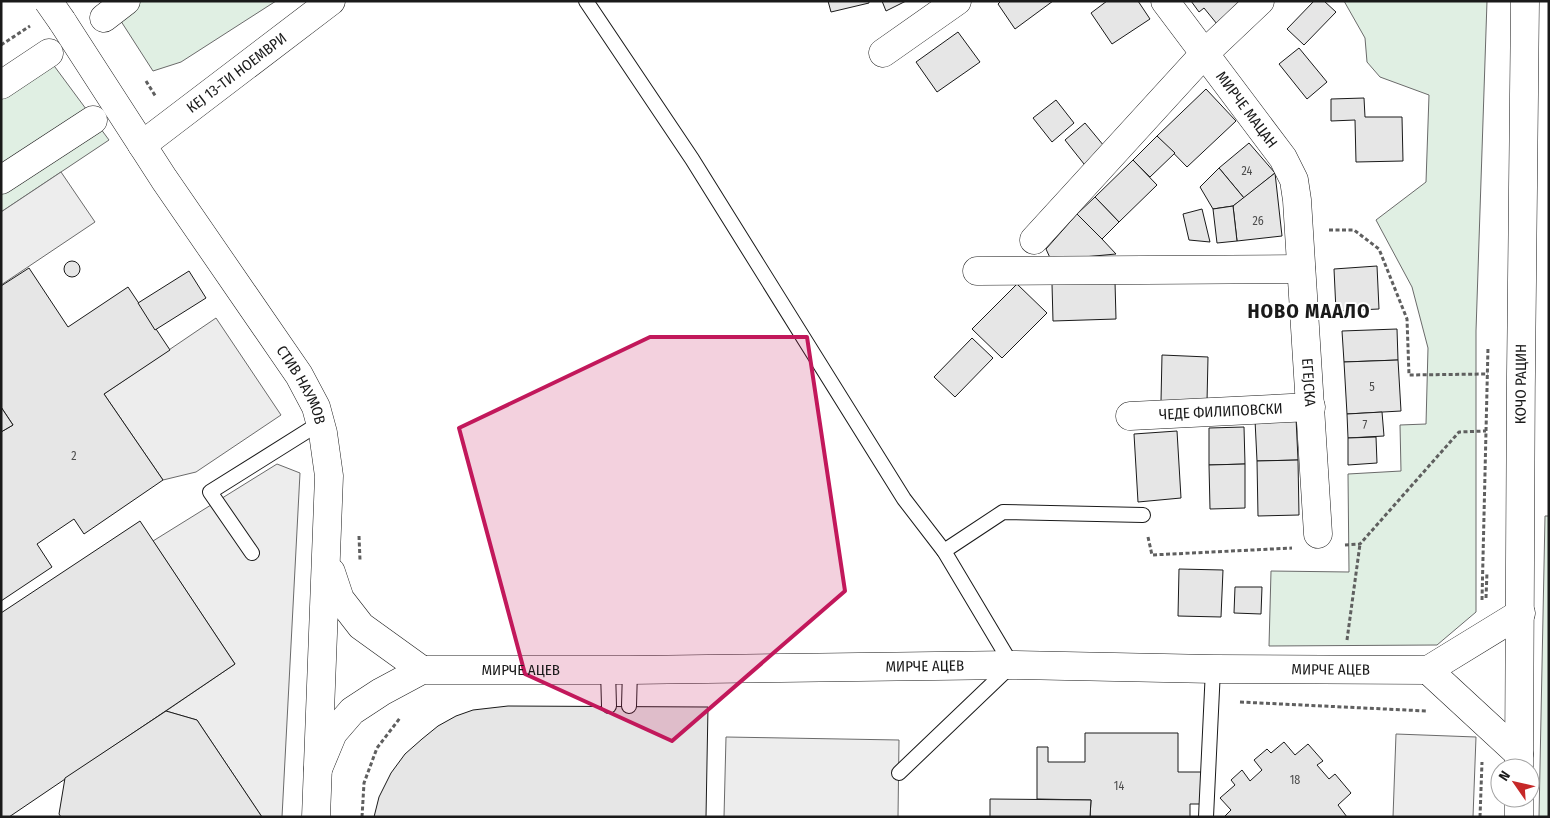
<svg xmlns="http://www.w3.org/2000/svg" width="1550" height="818" font-family="'Fira Sans Condensed',sans-serif">
	<style>
		.grass { fill: #e0efe3; stroke: #6a6a6a }
		.parking { fill: #ededed; stroke: #6a6a6a }
		.building { fill: #e6e6e6; stroke: #1a1a1a }
		.lines { fill: none; stroke-linecap: round; stroke-linejoin: round }
		.lane-casing { stroke: #1a1a1a; stroke-width: 16 }
		.street-casing { stroke: #1a1a1a; stroke-width: 29 }
		.secondary-casing { stroke: #1a1a1a; stroke-width: 29 }
		.path { stroke: #5f5f5f; stroke-width: 3; stroke-dasharray: 4 2.5; stroke-linecap: butt }
		.lane { stroke: #fff; stroke-width: 14 }
		.street { stroke: #fff; stroke-width: 28 }
		.secondary { stroke: #fff; stroke-width: 28 }
		.secondary-bridge-casing { stroke: #1a1a1a; stroke-width: 29; stroke-linecap: butt }
		.secondary-bridge { stroke: #fff; stroke-width: 28 }
		.marked { fill: #c2185b; fill-opacity: 0.2; stroke: #c2185b; stroke-width: 4; stroke-linejoin: round }
		.labels { text-anchor: middle; dominant-baseline: central; stroke-width: 4; stroke-linejoin: round; paint-order: stroke }
		.number-label { font-size: 12px; fill: #4d4d4d }
		.street-label { font-size: 15px; fill: #1a1a1a; stroke: #fff }
		.district-label { font-size: 20px; font-weight: bold; letter-spacing: 1px; fill: #1a1a1a; stroke: #fff }
	</style>
	<rect width="100%" height="100%" fill="#fff"/>
	<g class="grass">
		<polygon points="108,1 276,1 181,62 153,71"/>
		<polygon points="1344,1 1487,1 1476,331 1476,612 1437,645 1269,646 1271,571 1349,572 1348,474 1401,471 1400,425 1426,424 1428,348 1412,287 1376,220 1426,182 1429,95 1380,77 1367,62 1365,38"/>
		<polygon points="52,63 109,140 1,212 1,97"/>
		<polygon points="1545,516 1549,516 1549,817 1539,817"/>
	</g>
	<g class="parking">
		<polygon points="61,172 95,222 1,285 1,212"/>
		<polygon points="216,318 281,415 196,472 163,480 104,394"/>
		<polygon points="277,464 300,473 282,817 262,817 197,720 166,711 235,664 153,541"/>
		<polygon points="1396,734 1476,737 1473,817 1393,817"/>
		<polygon points="726,737 899,740 898,817 724,817"/>
	</g>
	<g class="building">
		<polygon points="828,1 869,1 869,3 831,12"/>
		<polygon points="882,1 906,1 886,11"/>
		<polygon points="1001,1 1053,1 1015,29 998,4"/>
		<polygon points="1107,1 1138,1 1150,19 1112,44 1091,13"/>
		<polygon points="1191,1 1237,1 1241,6 1217,24 1204,8 1199,12"/>
		<polygon points="1314,1 1324,1 1336,12 1304,45 1287,29"/>
		<polygon points="958,32 980,62 937,92 916,62"/>
		<polygon points="1299,48 1327,82 1307,99 1279,64"/>
		<polygon points="1206,89 1236,121 1187,167 1157,136"/>
		<polygon points="1364,98 1365,117 1402,117 1403,161 1356,162 1355,120 1331,121 1331,99"/>
		<polygon points="1056,100 1074,123 1052,142 1033,118"/>
		<polygon points="1085,123 1109,152 1088,169 1065,140"/>
		<polygon points="1157,136 1175,153 1150,177 1133,160"/>
		<polygon points="1249,143 1275,173 1244,198 1219,168"/>
		<polygon points="1133,160 1157,185 1119,222 1095,197"/>
		<polygon points="1219,168 1244,198 1233,206 1213,209 1200,187"/>
		<polygon points="1275,173 1282,236 1237,241 1233,206"/>
		<polygon points="1095,197 1119,222 1102,239 1077,214"/>
		<polygon points="1233,206 1237,241 1217,243 1213,209"/>
		<polygon points="1202,209 1210,242 1189,240 1183,214"/>
		<polygon points="1077,214 1102,239 1116,254 1051,260 1046,249"/>
		<circle cx="72" cy="269" r="8"/>
		<polygon points="1377,266 1379,309 1336,311 1334,269"/>
		<polygon points="29,268 68,327 128,287 170,350 104,394 163,480 84,534 74,519 37,544 52,567 1,601 1,432 13,425 1,407 1,286"/>
		<polygon points="189,271 206,298 155,330 138,303"/>
		<polygon points="1115,282 1116,319 1053,321 1052,284"/>
		<polygon points="1017,284 1047,313 1002,358 972,329"/>
		<polygon points="1397,329 1398,360 1344,362 1342,331"/>
		<polygon points="972,338 993,358 955,397 934,377"/>
		<polygon points="1162,355 1208,357 1207,402 1161,401"/>
		<polygon points="1398,360 1401,411 1347,414 1344,362"/>
		<polygon points="1,407 13,425 1,432"/>
		<polygon points="1382,412 1384,436 1348,438 1347,414"/>
		<polygon points="1296,418 1298,460 1257,461 1255,420"/>
		<polygon points="1244,427 1245,464 1209,465 1209,428"/>
		<polygon points="1177,431 1181,498 1138,502 1134,434"/>
		<polygon points="1376,437 1377,463 1348,465 1348,438"/>
		<polygon points="1298,460 1299,515 1258,516 1257,461"/>
		<polygon points="1245,464 1245,508 1210,509 1209,465"/>
		<polygon points="140,521 235,664 9,817 1,817 1,613"/>
		<polygon points="1179,569 1223,570 1221,617 1178,616"/>
		<polygon points="1235,587 1262,587 1261,614 1234,613"/>
		<polygon points="508,706 708,707 706,817 374,817 379,797 391,773 405,754 422,739 438,726 456,716 473,710"/>
		<polygon points="166,711 197,720 262,817 61,817 59,814 65,778"/>
		<polygon points="1085,733 1178,733 1178,772 1201,772 1201,804 1190,804 1190,817 1090,817 1091,800 1037,799 1037,747 1048,747 1048,762 1085,762"/>
		<polygon points="1284,742 1295,755 1308,744 1323,761 1317,765 1329,779 1335,774 1351,793 1338,805 1347,817 1224,817 1231,810 1220,798 1235,785 1231,780 1242,770 1250,781 1262,770 1254,760 1267,749 1271,753"/>
		<polygon points="990,799 1091,800 1090,817 990,817"/>
	</g>
	<g class="lines">
		<g class="lane-casing">
			<g id="lane">
				<polyline points="586,1 692,159 904,499 944,551 1012,665 899,773"/>
				<polyline points="944,551 1003,512 1143,515"/>
				<polyline points="252,553 210,492 320,423"/>
				<polyline points="608,670 609,706"/>
				<polyline points="629,706 630,670"/>
				<polyline points="1206,817 1213,669"/>
			</g>
		</g>
		<g class="street-casing">
			<g id="street">
				<path id="s1" d="M1165,1L1283,158L1294,180L1297,200C1303,311 1312,422 1318,534"/>
				<polyline points="104,18 126,1"/>
				<polyline points="883,53 957,1"/>
				<polyline points="1,85 49,53"/>
				<path id="s2" d="M142,145L331,1"/>
				<polyline points="1,180 93,120"/>
				<polyline points="1034,240 1205,53 1260,1"/>
				<polyline points="977,271 1301,269"/>
				<path id="s3" d="M1130,416L1311,407"/>
			</g>
		</g>
		<g class="secondary-casing">
			<g id="secondary">
				<path id="s4" d="M62,21L164,179L299,375L316,407L323,433L329,476L316,817"/>
				<polyline points="331,572 340,599 361,626 422,670"/>
				<polyline points="1428,670 1519,754"/>
				<path id="s5" d="M1519,768C1520,512 1521,257 1525,1"/>
				<path id="s6" d="M318,769L333,733L352,711L381,692L422,670H630L1012,665L1213,669L1428,670L1521,613"/>
				<polyline points="1519,817 1519,798"/>
			</g>
		</g>
		<g class="path">
			<polyline points="1,45 30,26"/>
			<polyline points="146,81 156,97"/>
			<polyline points="1329,230 1354,230 1379,249 1407,319 1409,375 1488,374"/>
			<polyline points="359,536 360,560"/>
			<polyline points="1148,537 1152,555 1292,548"/>
			<polyline points="1345,545 1360,544 1459,432 1486,431"/>
			<polyline points="1486,598 1487,572"/>
			<polyline points="1482,600 1488,347"/>
			<polyline points="1347,640 1360,544"/>
			<polyline points="1240,702 1426,711"/>
			<polyline points="362,817 364,783 377,748 400,718"/>
			<polyline points="1480,817 1482,762"/>
		</g>
		<use href="#lane" class="lane"/>
		<use href="#street" class="street"/>
		<use href="#secondary" class="secondary"/>
		<g class="secondary-bridge-casing">
			<polyline id="secondary-bridge" points="48,1 62,21"/>
		</g>
		<use href="#secondary-bridge" class="secondary-bridge"/>
	</g>
	<path class="marked" d="M650,337H807L845,591L672,741L525,674L459,428Z"/>
	<g class="labels">
		<g class="number-label">
			<text x="1247" y="171">24</text>
			<text x="1258" y="221">26</text>
			<text x="1372" y="387">5</text>
			<text x="1365" y="425">7</text>
			<text x="74" y="456">2</text>
			<text x="1295" y="780">18</text>
			<text x="1119" y="786">14</text>
		</g>
		<g class="street-label">
			<text stroke="none"><textPath href="#s2" startOffset="119">КЕЈ 13-ТИ НОЕМВРИ</textPath></text>
			<text stroke="none"><textPath href="#s1" startOffset="136">МИРЧЕ МАЦАН</textPath></text>
			<text stroke="none"><textPath href="#s1" startOffset="424">ЕГЕЈСКА</textPath></text>
			<text stroke="none"><textPath href="#s5" startOffset="384">КОЧО РАЦИН</textPath></text>
			<text stroke="none"><textPath href="#s4" startOffset="436">СТИВ НАУМОВ</textPath></text>
			<text stroke="none"><textPath href="#s3" startOffset="91">ЧЕДЕ ФИЛИПОВСКИ</textPath></text>
			<text stroke="none"><textPath href="#s6" startOffset="652">МИРЧЕ АЦЕВ</textPath></text>
			<text stroke="none"><textPath href="#s6" startOffset="1058">МИРЧЕ АЦЕВ</textPath></text>
			<text stroke="none"><textPath href="#s6" startOffset="248">МИРЧЕ АЦЕВ</textPath></text>
		</g>
		<g class="district-label">
			<text x="1309" y="311">НОВО МААЛО</text>
		</g>
	</g>
	<rect width="1550" height="818" fill="none" stroke="#1a1a1a" stroke-width="5"/>
	<g transform="translate(1515 783) rotate(304)"><circle r="24" fill="#ffffff" stroke="#a3a3a3"/>
	<path d="M0-4L9 19L0 12L-9 19Z" fill="#c62828"/>
	<text y="-8" font-size="14" font-weight="bold" text-anchor="middle" fill="#1a1a1a">N</text>
	</g>
</svg>
